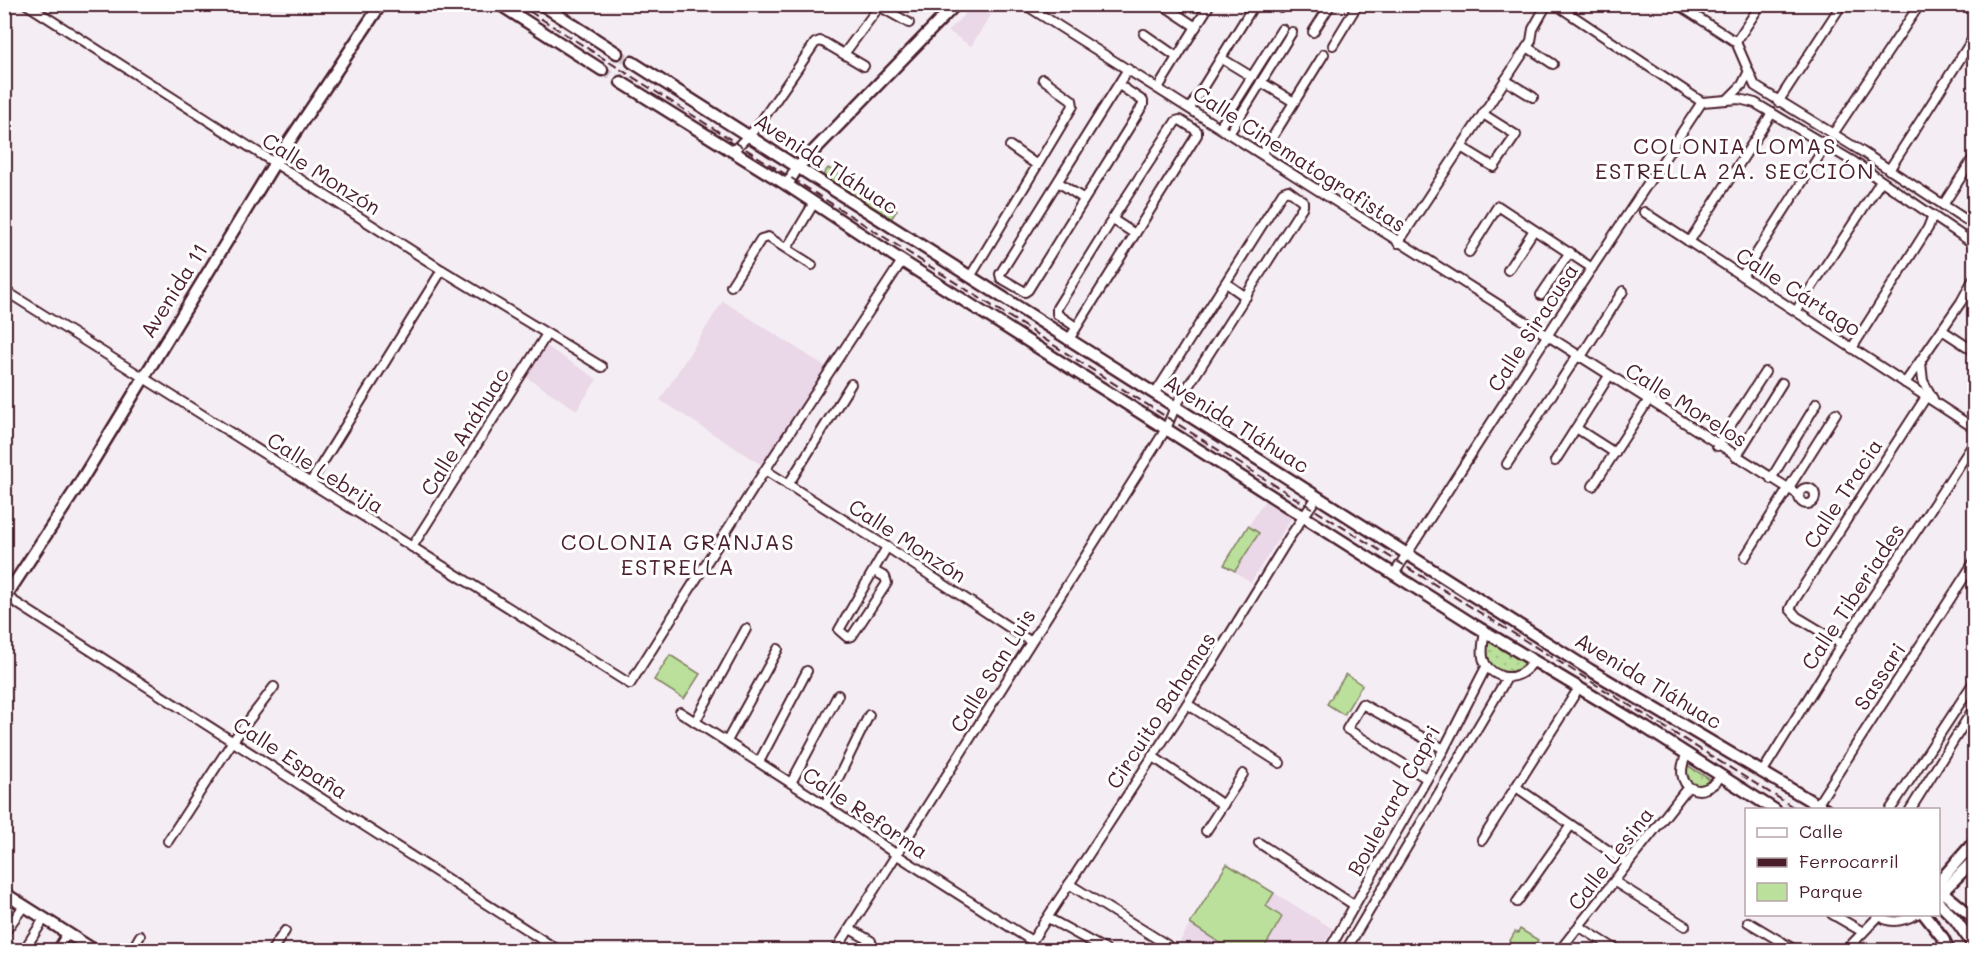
<svg xmlns="http://www.w3.org/2000/svg" width="1979" height="955" font-family="Mali,sans-serif">
	<style>
		.built { fill: #ead7e7 }
		.green { fill: #bbe09b; stroke: #828063; stroke-width: 1.5 }
		.park { fill: url(#park-dots); stroke: #828063; stroke-width: 1.5 }
		.lines { fill: none; stroke-linecap: round; stroke-linejoin: round }
		.secondary-tunnel { stroke: #d3c4cc; stroke-width: 10; stroke-dasharray: 10 5; stroke-linecap: butt }
		.street-casing { stroke: #4a1f2b; stroke-width: 12 }
		.secondary-casing { stroke: #4a1f2b; stroke-width: 15 }
		.street { stroke: #fff; stroke-width: 8 }
		.secondary { stroke: #fff; stroke-width: 10 }
		.rail { stroke: #4a1f2b; stroke-width: 2; stroke-dasharray: 9 4.5; stroke-linecap: butt }
		.labels { text-anchor: middle; dominant-baseline: central; stroke-width: 6; stroke-linejoin: round; paint-order: stroke }
		.street-label { font-size: 21px; fill: #4a1f2b; stroke: #fff }
		.neighbourhood-label { font-size: 22px; letter-spacing: 1.5px; fill: #4a1f2b; stroke: #fff }
	</style>
	<defs>
		<pattern id="park-dots" width="8" height="8" patternUnits="userSpaceOnUse" patternTransform="scale(1.5)"><rect width="8" height="8" fill="#bbe09b"/><path d="M2 2h.1M6 6h.1" fill="none" stroke="#a2c086" stroke-width="1.8" stroke-linecap="round"/></pattern>
	</defs>
	<rect width="100%" height="100%" fill="#f5edf4"/>
	<filter id="ink" filterUnits="userSpaceOnUse"><feTurbulence type="fractalNoise" baseFrequency=".0167" numOctaves="2"/><feDisplacementMap in="SourceGraphic" scale="12" xChannelSelector="R" yChannelSelector="G"/><feConvolveMatrix kernelMatrix="1 2 1 2 8 2 1 2 1" color-interpolation-filters="sRGB"/></filter>
	<g filter="url(#ink)">
		<g class="built">
			<polygon points="974,5 991,15 971,46 948,31"/>
			<polygon points="723,301 828,368 765,467 660,400"/>
			<polygon points="546,346 597,379 577,410 526,377"/>
			<polygon points="1267,497 1294,514 1251,582 1224,565"/>
			<polygon points="1227,864 1333,929 1320,950 1196,950 1180,941"/>
		</g>
		<g class="green">
			<polygon points="1248,526 1259,533 1235,571 1224,565"/>
			<polygon points="670,655 700,674 684,699 654,680"/>
			<polygon points="1346,674 1362,685 1344,715 1327,704"/>
			<polygon points="1227,864 1274,893 1266,906 1282,917 1263,950 1231,950 1190,924"/>
			<polygon points="1520,929 1538,940 1531,950 1514,950 1507,946 1515,932 1518,933"/>
		</g>
		<g class="park">
			<polygon points="828,168 897,210 890,221 821,178"/>
			<path d="M1488,636L1529,662C1518,673 1511,674 1496,673C1487,660 1486,651 1488,636Z"/>
			<polygon points="1684,763 1709,779 1703,787 1688,791 1682,788 1679,780"/>
		</g>
		<g class="lines">
			<g class="secondary-tunnel">
				<polyline points="617,53 632,62"/>
				<polyline points="602,70 621,82"/>
			</g>
			<g class="street-casing">
				<g id="street">
					<polyline points="26,4 442,270 602,367"/>
					<polyline points="1024,4 1799,495"/>
					<polyline points="1555,4 1702,102"/>
					<polyline points="1677,4 1736,42 1755,86 1861,151 1974,225"/>
					<polyline points="877,5 909,23"/>
					<polyline points="1163,5 1196,27"/>
					<polyline points="1281,8 1283,4"/>
					<polyline points="1313,32 1331,4"/>
					<polyline points="1144,34 1177,57"/>
					<polyline points="1736,42 1761,4"/>
					<polyline points="1333,45 1358,4"/>
					<polyline points="1527,47 1553,64"/>
					<polyline points="844,54 881,4"/>
					<polyline points="1221,58 1252,77"/>
					<polyline points="1505,80 1533,97"/>
					<polyline points="1261,82 1294,102"/>
					<polyline points="1119,85 1143,101 1143,105 1028,290 1025,292 1001,278 1000,274 1128,69"/>
					<polyline points="1158,88 1210,4"/>
					<polyline points="1728,99 1742,85 1748,73"/>
					<polyline points="1702,102 1739,99 1755,103 1854,162 1974,244"/>
					<polyline points="1778,102 1842,4"/>
					<polyline points="1190,108 1254,5"/>
					<polyline points="1220,127 1282,29"/>
					<polyline points="1229,134 1292,32"/>
					<polyline points="1833,134 1920,4"/>
					<polyline points="1010,146 1037,165"/>
					<polyline points="1461,147 1494,167 1516,135 1483,114"/>
					<polyline points="732,152 758,126 815,43 820,41 825,43 864,66"/>
					<polyline points="1262,154 1324,54"/>
					<polyline points="1889,170 1974,37"/>
					<polyline points="1058,182 1084,199"/>
					<polyline points="1943,205 1974,157"/>
					<polyline points="1644,212 1974,428"/>
					<polyline points="1112,219 1135,234"/>
					<polyline points="1689,242 1772,113"/>
					<polyline points="1398,243 1531,41 1533,29 1547,4"/>
					<polyline points="787,248 814,203"/>
					<polyline points="1469,252 1498,206 1592,268"/>
					<polyline points="1508,270 1534,230"/>
					<polyline points="1742,276 1826,145"/>
					<polyline points="970,277 1073,106 1072,100 1043,79"/>
					<polyline points="1226,283 1246,297"/>
					<polyline points="731,286 761,239 768,237 812,265"/>
					<polyline points="4,290 630,684 765,470 902,261"/>
					<polyline points="1541,295 1570,252"/>
					<polyline points="1796,311 1881,181"/>
					<polyline points="1942,330 1974,351"/>
					<polyline points="1068,340 1073,333 1197,135 1197,131 1180,120 1176,121 1120,207 1057,308 1057,314 1076,327"/>
					<polyline points="1852,348 1928,228 1933,215"/>
					<polyline points="1580,358 1623,291"/>
					<polyline points="1921,363 1923,381 1933,399"/>
					<polyline points="1905,383 1961,302 1974,278"/>
					<polyline points="1576,428 1615,453"/>
					<polyline points="1717,446 1765,372"/>
					<polyline points="1736,457 1782,383"/>
					<polyline points="1555,461 1609,376"/>
					<polyline points="1507,464 1577,356"/>
					<polyline points="765,470 887,547 1030,641"/>
					<polyline points="1771,479 1817,403"/>
					<polyline points="310,483 442,270"/>
					<polyline points="788,485 851,384"/>
					<polyline points="1593,486 1648,401"/>
					<circle cx="1807" cy="496" r="8"/>
					<polyline points="412,547 547,334"/>
					<polyline points="1745,557 1836,413"/>
					<polyline points="874,571 885,577 887,583 852,636 847,637 839,630 887,547"/>
					<polyline points="1394,574 1558,319 1702,102"/>
					<polyline points="4,595 558,950"/>
					<path d="M1485,632C1481,652 1479,668 1501,676C1507,678 1514,677 1520,674C1526,671 1530,665 1535,661"/>
					<polyline points="1842,644 1797,617 1790,609 1794,601 1926,397"/>
					<polyline points="1187,704 1280,763"/>
					<polyline points="680,712 825,805 897,855 1032,941"/>
					<polyline points="695,722 746,629"/>
					<polyline points="727,741 778,649"/>
					<path d="M1687,754C1670,786 1701,804 1721,776"/>
					<polyline points="1152,756 1223,805"/>
					<polyline points="759,762 807,671"/>
					<polyline points="1763,771 1842,644 1974,443"/>
					<polyline points="1426,778 1347,729 1362,704 1444,749"/>
					<polyline points="791,783 838,695"/>
					<polyline points="1516,787 1628,864"/>
					<polyline points="825,805 869,715"/>
					<polyline points="1814,810 1974,562"/>
					<polyline points="1890,810 1974,682"/>
					<polyline points="1910,810 1974,708"/>
					<polyline points="1206,831 1243,774"/>
					<polyline points="1482,840 1575,694"/>
					<polyline points="168,841 233,741 274,687"/>
					<polyline points="1259,843 1354,905"/>
					<polyline points="1615,882 1685,926"/>
					<polyline points="1069,884 1167,945"/>
					<polyline points="1517,902 1571,825"/>
					<polyline points="1832,914 1863,932"/>
					<path d="M1878,914C1889,926 1904,921 1917,914"/>
					<polyline points="1048,918 1106,950"/>
					<polyline points="1748,922 1795,950"/>
					<polyline points="1580,927 1617,950"/>
					<polyline points="850,929 871,941 873,950"/>
					<polyline points="4,933 24,906"/>
					<polyline points="1032,941 1187,704 1289,538 1317,497"/>
					<polyline points="1032,941 1033,950"/>
					<polyline points="24,950 44,919"/>
					<polyline points="57,950 67,934"/>
					<polyline points="132,950 140,936"/>
					<polyline points="272,950 285,931"/>
					<polyline points="836,950 1166,429 1175,407 1303,206 1303,201 1288,190 1283,192 1155,394"/>
					<polyline points="1329,950 1444,749 1486,667"/>
					<polyline points="1346,950 1507,678"/>
					<polyline points="1560,950 1688,787"/>
					<polyline points="1846,950 1879,916"/>
				</g>
			</g>
			<g class="secondary-casing">
				<g id="secondary">
					<polyline points="499,4 602,70"/>
					<polyline points="541,4 617,53"/>
					<polyline points="632,62 1590,670 1826,810"/>
					<polyline points="621,82 787,185 902,261 1474,625 1646,728 1775,810"/>
					<polyline points="787,185 797,168 956,4"/>
					<polyline points="4,599 76,489 274,164 381,4"/>
					<polyline points="1938,883 1974,842"/>
					<polyline points="1940,890 1974,918"/>
					<polyline points="4,893 94,950"/>
					<polyline points="1938,896 1974,860"/>
					<polyline points="1938,902 1955,919 1974,946"/>
					<polyline points="1924,914 1943,938 1949,950"/>
				</g>
			</g>
			<use href="#street" class="street"/>
			<use href="#secondary" class="secondary"/>
			<g class="rail">
				<polyline points="518,4 1231,458 1798,810"/>
				<polyline points="1934,914 1957,950"/>
			</g>
		</g>
	</g>
	<g class="labels">
		<g class="street-label">
			<text transform="translate(1300 158) rotate(33)">Calle Cinematografistas</text>
			<text transform="translate(827 163) rotate(33)">Avenida Tláhuac</text>
			<text transform="translate(322 173) rotate(32)">Calle Monzón</text>
			<text transform="translate(173 290) rotate(-58)">Avenida 11</text>
			<text transform="translate(1799 291) rotate(33)">Calle Cártago</text>
			<text transform="translate(1532 327) rotate(-57)">Calle Siracusa</text>
			<text transform="translate(1687 404) rotate(32)">Calle Morelos</text>
			<text transform="translate(1237 423) rotate(32)">Avenida Tláhuac</text>
			<text transform="translate(464 431) rotate(-58)">Calle Anáhuac</text>
			<text transform="translate(326 472) rotate(32)">Calle Lebrija</text>
			<text transform="translate(1842 493) rotate(-57)">Calle Tracia</text>
			<text transform="translate(908 540) rotate(33)">Calle Monzón</text>
			<text transform="translate(1852 596) rotate(-57)">Calle Tiberiades</text>
			<text transform="translate(992 670) rotate(-58)">Calle San Luis</text>
			<text transform="translate(1879 676) rotate(-57)">Sassari</text>
			<text transform="translate(1649 680) rotate(31)">Avenida Tláhuac</text>
			<text transform="translate(1160 710) rotate(-57)">Circuito Bahamas</text>
			<text transform="translate(291 757) rotate(33)">Calle España</text>
			<text transform="translate(1393 800) rotate(-61)">Boulevard Capri</text>
			<text transform="translate(866 812) rotate(34)">Calle Reforma</text>
			<text transform="translate(1610 858) rotate(-52)">Calle Lesina</text>
		</g>
		<g class="neighbourhood-label">
			<text x="1735" y="145">COLONIA LOMAS<tspan x="1735" dy="25">ESTRELLA 2A. SECCIÓN</tspan></text>
			<text x="678" y="541">COLONIA GRANJAS<tspan x="678" dy="25">ESTRELLA</tspan></text>
		</g>
	</g>
	<rect width="1979" height="955" fill="none" stroke="#fff" stroke-width="24"/>
	<rect x="12" y="12" width="1955" height="931" fill="none" stroke="#4a1f2b" stroke-width="2" filter="url(#ink)"/>
	<rect x="1745" y="808" width="195" height="108" fill="#ffffff" stroke="#b7a5aa" stroke-width="1.5"/>
	<rect x="1757" y="828" width="30" height="9" fill="#ffffff" stroke="#b7a5aa" stroke-width="1.5"/>
	<text x="1799" y="838" font-size="18" fill="#4a1f2b">Calle</text>
	<rect x="1757" y="858" width="30" height="9" fill="#4a1f2b" stroke="#b7a5aa" stroke-width="1.5"/>
	<text x="1799" y="868" font-size="18" fill="#4a1f2b">Ferrocarril</text>
	<rect x="1757" y="883" width="30" height="18" fill="#bbe09b" stroke="#b7a5aa" stroke-width="1.5"/>
	<text x="1799" y="898" font-size="18" fill="#4a1f2b">Parque</text>
</svg>
